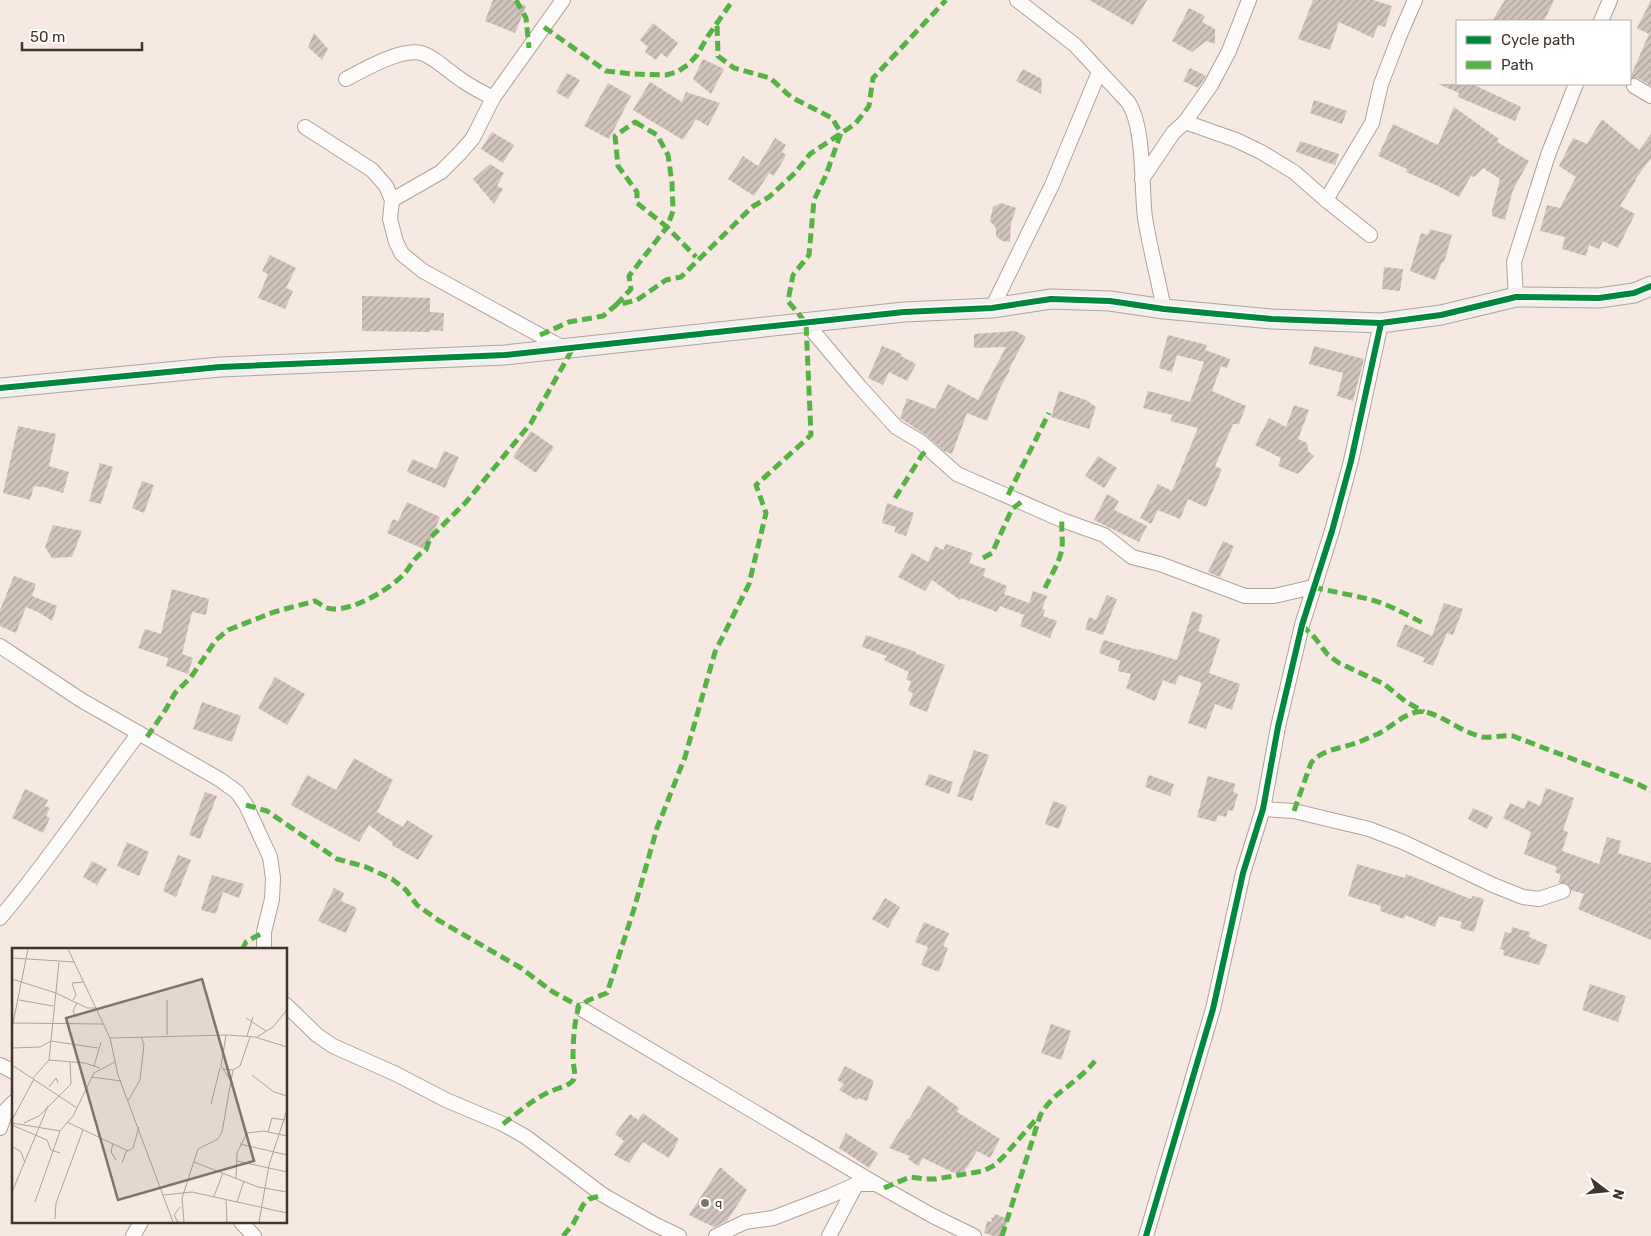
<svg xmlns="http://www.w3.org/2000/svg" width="1651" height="1236" font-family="Rubik,sans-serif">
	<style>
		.building { fill: url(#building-hatch) }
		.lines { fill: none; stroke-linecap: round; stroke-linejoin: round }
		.street-casing { stroke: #aea39c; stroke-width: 16 }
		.secondary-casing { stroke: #aea39c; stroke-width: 21 }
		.street { stroke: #fefcfb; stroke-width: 14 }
		.secondary { stroke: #f3efec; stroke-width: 19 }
		.quiet { stroke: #57b246; stroke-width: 5; stroke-dasharray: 10 5; stroke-linecap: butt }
		.cycleway-casing { stroke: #fff; stroke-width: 9 }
		.cycleway { stroke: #00873e; stroke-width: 6 }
		.poi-dot { fill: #80736b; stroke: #fff; stroke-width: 2 }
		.labels { text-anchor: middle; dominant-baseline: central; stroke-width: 4.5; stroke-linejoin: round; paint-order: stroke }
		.poi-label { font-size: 12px; fill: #41342b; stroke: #fff; text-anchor: start }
		.inset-road { fill: none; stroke: #ada199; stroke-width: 1 }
		.view { fill: #80736b; fill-opacity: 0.15; stroke: #80736b; stroke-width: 2.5 }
		.inset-edge { fill: none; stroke: #41342b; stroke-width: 2.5 }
	</style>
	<defs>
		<pattern id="building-hatch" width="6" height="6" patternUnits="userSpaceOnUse" patternTransform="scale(1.25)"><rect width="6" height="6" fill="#d2c4bc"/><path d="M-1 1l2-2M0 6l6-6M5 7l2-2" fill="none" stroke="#aca099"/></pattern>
	</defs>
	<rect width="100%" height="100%" fill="#f5e9e2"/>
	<g class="building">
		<polygon points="493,0 512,0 526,6 515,33 485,21"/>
		<polygon points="1089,0 1147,0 1133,25"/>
		<polygon points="1313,0 1373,0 1392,6 1385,27 1378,25 1373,38 1339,22 1330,50 1298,39"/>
		<polygon points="1505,0 1554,0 1544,21 1492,21"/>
		<polygon points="1651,0 1651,86 1638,78 1630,78 1649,34 1637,28"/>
		<polygon points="1189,8 1205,16 1202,22 1215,29 1215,44 1206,41 1192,52 1172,41"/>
		<polygon points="653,23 678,43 667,58 661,53 656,60 645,52 648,47 640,40"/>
		<polygon points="314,33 328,49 322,60 308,47"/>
		<polygon points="703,59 724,69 711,94 693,79"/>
		<polygon points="1190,68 1206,76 1198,88 1183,81"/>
		<polygon points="1023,69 1042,79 1041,94 1016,81"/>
		<polygon points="567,73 580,80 568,99 556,92"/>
		<polygon points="650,82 682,102 686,92 720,103 708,126 696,119 683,140 633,110"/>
		<polygon points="608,83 631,96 609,139 584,126"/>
		<polygon points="1438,84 1472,84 1521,107 1515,121 1458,97 1459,93"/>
		<polygon points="1314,100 1347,111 1342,124 1310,113"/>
		<polygon points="1454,107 1499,139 1497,142 1529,161 1513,190 1505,220 1492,216 1492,211 1500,179 1483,168 1474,177 1471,176 1459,197 1438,186 1406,172 1407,169 1378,156 1393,124 1438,145"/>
		<polygon points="1602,119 1639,150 1651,134 1651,158 1635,180 1636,180 1620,206 1635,214 1618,248 1603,241 1599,249 1589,245 1586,256 1562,249 1565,237 1540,231 1547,205 1560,208 1576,177 1559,166 1573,138 1587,144"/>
		<polygon points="492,132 514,145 503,163 481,149"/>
		<polygon points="775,138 786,145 782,152 786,155 774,176 769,173 754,196 728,179 743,156 758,166"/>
		<polygon points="1300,141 1339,154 1335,165 1296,152"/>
		<polygon points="490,164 504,173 497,186 503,189 494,204 473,179"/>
		<polygon points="1001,203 1016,208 1011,223 1010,242 1002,241 996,236 996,228 990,221 993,207"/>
		<polygon points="1430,229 1452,235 1444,262 1442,262 1435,280 1410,271 1421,233 1428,235"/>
		<polygon points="270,255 296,268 286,288 293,291 285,309 258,298 268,274 262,271"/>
		<polygon points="1384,267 1403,269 1400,291 1382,289"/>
		<polygon points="362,296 430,298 430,312 444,313 443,331 430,330 430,332 362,331"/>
		<polygon points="1016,331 1026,337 1009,369 1010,370 1000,388 987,421 967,413 952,454 944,451 926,435 900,418 907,398 935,409 948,384 978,400 1006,347 974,348 974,334"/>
		<polygon points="1168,335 1207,345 1205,350 1230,359 1227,368 1221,366 1212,391 1246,406 1239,424 1233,424 1215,466 1222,469 1206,507 1188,499 1180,519 1158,510 1151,524 1140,518 1158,484 1172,491 1198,428 1170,421 1173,415 1143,408 1148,391 1190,402 1204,362 1177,355 1172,372 1159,368"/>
		<polygon points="882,346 902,354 901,356 916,364 907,381 889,372 883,385 868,378"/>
		<polygon points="1314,346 1364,359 1353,401 1337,396 1343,373 1309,364"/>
		<polygon points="1059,391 1086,400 1096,407 1089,429 1051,417"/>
		<polygon points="1294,405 1309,410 1298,439 1307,443 1308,451 1314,456 1298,474 1278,466 1281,458 1255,445 1269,418 1286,427"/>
		<polygon points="18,426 56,434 49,466 69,472 63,493 44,487 34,486 30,500 3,493"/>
		<polygon points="531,431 554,447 536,473 513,457"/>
		<polygon points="444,451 459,457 445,488 407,472 412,459 436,469"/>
		<polygon points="1098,456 1117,468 1104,488 1085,476"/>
		<polygon points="100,463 113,467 101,504 89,501"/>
		<polygon points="142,481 154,485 144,513 132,508"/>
		<polygon points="1107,494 1119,501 1114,510 1147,526 1139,542 1094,520"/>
		<polygon points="407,502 440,517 426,550 387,533 393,519 398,521"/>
		<polygon points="887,503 914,513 906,536 894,532 896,527 882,523"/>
		<polygon points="53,525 82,531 72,557 52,558 45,547"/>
		<polygon points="1223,541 1234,546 1220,577 1208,572"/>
		<polygon points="946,544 973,553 969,563 986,569 983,576 1007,586 1004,594 1029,603 1033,591 1047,596 1042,609 1045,610 1043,616 1057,621 1050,638 1020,626 1024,615 1000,606 997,612 961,598 960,600 932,580 925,591 898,577 912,553 928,562 935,546 943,550"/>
		<polygon points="14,576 36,584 32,596 57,606 52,621 40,613 26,607 16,633 0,626 0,610"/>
		<polygon points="172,589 209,599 206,615 192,612 182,654 193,658 188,674 166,666 168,658 138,648 145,629 161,634"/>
		<polygon points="1107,595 1117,599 1103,635 1085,629 1089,617 1096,620"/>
		<polygon points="1444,603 1463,609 1453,635 1447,633 1433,666 1423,662 1425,658 1396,646 1405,624 1432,636"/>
		<polygon points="1192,611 1203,615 1198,631 1220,639 1209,673 1240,684 1232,710 1215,704 1206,729 1188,723 1202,683 1179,675 1175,685 1163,680 1155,701 1126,688 1131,674 1118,671 1120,661 1099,653 1104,640 1138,650 1139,649 1177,660"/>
		<polygon points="866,635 916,652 915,653 945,665 927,712 909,705 913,693 908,691 911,681 906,680 909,672 884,660 887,656 862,647"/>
		<polygon points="275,677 305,694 287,725 258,708"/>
		<polygon points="202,702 241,716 232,742 193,729"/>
		<polygon points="974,750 989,755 972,801 957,796"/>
		<polygon points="354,758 393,780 377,812 403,827 407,820 433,836 418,860 392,845 393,843 369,825 359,842 291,805 307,775 336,790"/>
		<polygon points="929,774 953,782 949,794 925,785"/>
		<polygon points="1149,775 1174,784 1170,796 1145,787"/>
		<polygon points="1208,776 1236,784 1233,792 1238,794 1233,811 1228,810 1226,817 1218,815 1216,822 1197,817"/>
		<polygon points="1546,788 1574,798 1563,830 1568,832 1562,851 1599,864 1607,837 1621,841 1618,853 1651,863 1651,940 1578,909 1584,894 1571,890 1569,885 1565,883 1558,883 1561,875 1555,872 1557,867 1524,854 1531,832 1503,818 1510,803 1524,809 1528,800 1540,806"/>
		<polygon points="25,789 48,800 45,806 50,808 46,816 50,818 43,833 12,818"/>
		<polygon points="205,792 217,796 200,839 189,835"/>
		<polygon points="1053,801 1067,806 1059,829 1045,824"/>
		<polygon points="1473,808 1493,817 1487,829 1468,819"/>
		<polygon points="127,842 149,852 139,876 117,866"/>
		<polygon points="178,855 191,860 176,897 163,891"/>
		<polygon points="92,861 107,869 97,885 83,877"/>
		<polygon points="1357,864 1405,878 1406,874 1471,899 1473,896 1484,899 1474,932 1460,928 1462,922 1439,916 1435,927 1405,915 1404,919 1380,911 1381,906 1348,896"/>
		<polygon points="212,875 244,884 239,898 223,892 216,914 201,910"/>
		<polygon points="334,888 344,893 341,901 357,908 346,933 318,921"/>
		<polygon points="885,898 900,907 888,928 872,919"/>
		<polygon points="924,922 949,933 943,946 948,948 939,972 921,965 928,947 915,942"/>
		<polygon points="1512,927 1530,932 1529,937 1548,945 1539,965 1503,955 1504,950 1500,949 1505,932 1511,933"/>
		<polygon points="1590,984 1626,996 1618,1022 1582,1010"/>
		<polygon points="1051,1024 1071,1031 1061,1060 1041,1053"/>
		<polygon points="845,1066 874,1081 867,1101 858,1098 857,1100 839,1090 844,1084 837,1080"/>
		<polygon points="928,1085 959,1108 957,1112 1000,1139 990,1158 977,1151 962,1175 952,1172 923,1158 918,1166 908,1159 910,1156 889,1148 907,1119 909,1119"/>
		<polygon points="643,1113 679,1139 669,1158 643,1142 629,1163 614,1155 624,1141 615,1134 630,1114 638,1120"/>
		<polygon points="846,1133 878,1153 869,1168 839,1148"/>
		<polygon points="720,1167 747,1190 727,1221 714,1227 689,1215"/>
		<polygon points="995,1214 1008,1219 1003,1236 994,1236 984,1233 987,1221 992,1222 991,1217 994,1218"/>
	</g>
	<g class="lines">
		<g class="street-casing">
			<g id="street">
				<path d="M1017,0L1075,45L1128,102C1145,127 1141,186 1145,218C1150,248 1158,279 1164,309"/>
				<polyline points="1601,21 1610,0"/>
				<path d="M346,79C363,70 401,48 421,53C435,57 450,73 463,81C472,87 483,93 493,98"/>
				<polyline points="1634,86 1651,96"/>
				<polyline points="1185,122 1236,140 1261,152 1294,172 1326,200 1370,235"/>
				<polyline points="305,127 372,170 386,186 392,200 390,219 396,242 402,254 423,271 565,349"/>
				<polyline points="1142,179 1173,133 1185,122 1211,85 1229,51 1249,0"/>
				<polyline points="392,200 441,172 460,153 473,138 493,98 563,0"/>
				<polyline points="1326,200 1372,123 1381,84 1399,37 1415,0"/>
				<polyline points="1516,297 1514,262 1548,155 1576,84"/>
				<polyline points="992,308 1052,185 1099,72"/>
				<polyline points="806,323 859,386 896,427 921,442 957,474 1062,520 1104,535 1132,557 1160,564 1245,596 1274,596 1313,587"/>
				<polyline points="0,646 81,700 219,779 237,792 246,805 270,857 273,878 272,899 264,932 264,950"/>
				<polyline points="1263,809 1294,811 1369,829 1403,842 1493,885 1523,897 1539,899 1563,891"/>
				<path d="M0,918C50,859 92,795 139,733"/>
				<polyline points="286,1005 317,1035 333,1046 396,1074 446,1100 503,1124 526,1137 603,1195 654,1224 679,1236"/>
				<polyline points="583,1010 876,1184"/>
				<polyline points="0,1065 14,1072"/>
				<polyline points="0,1128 6,1110 14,1102"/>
				<polyline points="241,1222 254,1236"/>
				<polyline points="133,1236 141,1222"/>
				<polyline points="716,1236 745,1222 773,1218 830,1196 857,1184 876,1184 933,1216 974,1236"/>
				<polyline points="829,1236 856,1185"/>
				<polyline points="1146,1236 1213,1009 1243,873 1263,809 1278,727 1302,625 1332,531 1351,461 1381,323"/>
			</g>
		</g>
		<g class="secondary-casing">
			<polyline id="secondary" points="0,388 220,367 505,355 904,312 992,308 1051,299 1110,301 1164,309 1272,319 1381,323 1441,315 1516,297 1599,298 1634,293 1651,286"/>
		</g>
		<use href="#street" class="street"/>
		<use href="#secondary" class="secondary"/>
		<g class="quiet">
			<polyline points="516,0 526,18 529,48"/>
			<polyline points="544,27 606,71 632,74 666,75 677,72 689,64 697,55 708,36 733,0"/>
			<polygon points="635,122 657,135 668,155 672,183 673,211 667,227 637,203 637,192 618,166 615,136"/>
			<polyline points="616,305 631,289 629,276 667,227 696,257"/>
			<polyline points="540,335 569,322 603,316 616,305 637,300 666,280 681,277 752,207 769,197 795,173 810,154 855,124 869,106 873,78 946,0"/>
			<polyline points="1008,495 1049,413"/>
			<polyline points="895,498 922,455 928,449"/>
			<polyline points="983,558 992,553 1012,509 1021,502"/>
			<path d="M1313,587C1333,592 1353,595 1372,600C1390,605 1407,615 1423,623"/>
			<path d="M1045,588C1051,575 1060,562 1062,548C1063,538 1061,529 1062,520"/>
			<polyline points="1302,625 1315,638 1328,655 1339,663 1384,684 1405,701 1424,712"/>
			<path d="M147,737L166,709L175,693L191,677L216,640L228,630L274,612L315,601C321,604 326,609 333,609C355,610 390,589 405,573C412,564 416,555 426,550L430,538L467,501L531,423L573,348"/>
			<polyline points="246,805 267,811 337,859 366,867 392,879 406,890 417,905 438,920 521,968 553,992 579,1006"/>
			<path d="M1294,811L1311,763C1321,750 1338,749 1353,744C1361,742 1369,737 1378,734C1392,727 1409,708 1426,712C1446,717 1462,733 1483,737C1492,738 1503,735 1513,736L1638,784L1651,791"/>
			<polyline points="242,950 246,942 264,932"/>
			<path d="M503,1124C519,1112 535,1097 554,1090C561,1087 570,1086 574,1079C576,1073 573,1065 573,1060C573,1043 574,1022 579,1006L589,1000L607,993L634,909L657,828L685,757L715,652L749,584L766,513L756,485L811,435L806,323L788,301L793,275L809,255L814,200L826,175L841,133L832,118L791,97L770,78L734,68L718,56L717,22"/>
			<polyline points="884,1188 910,1177 925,1179 936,1179 983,1171 995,1165 1005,1155 1038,1117"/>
			<polyline points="563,1236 573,1224 583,1205 589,1199 603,1195"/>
			<path d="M1002,1236L1040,1116C1050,1097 1063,1091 1078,1078C1084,1073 1090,1067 1095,1061"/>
		</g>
		<g class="cycleway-casing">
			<g id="cycleway">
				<polyline points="0,388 220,367 505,355 904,312 992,308 1051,299 1110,301 1164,309 1272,319 1381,323 1441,315 1516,297 1599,298 1634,293 1651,286"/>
				<polyline points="1146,1236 1213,1009 1243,873 1263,809 1278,727 1302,625 1332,531 1351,461 1381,323"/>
			</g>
		</g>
		<use href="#cycleway" class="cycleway"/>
	</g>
	<circle class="poi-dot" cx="705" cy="1203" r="5"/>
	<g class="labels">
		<g class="poi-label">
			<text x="715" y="1203">q</text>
		</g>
	</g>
	<g transform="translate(12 948)">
		<rect width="275" height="275" fill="#f5e9e2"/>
		<path class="inset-road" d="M56,1L98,90L106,127L161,274M0,10L63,14M0,31L44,45L75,60H85M7,52L41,58M61,52L64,47L60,35L72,34M155,52V87M64,69L61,63L65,55M234,70L254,83M0,75L91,76M0,80L16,1M214,87L209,118L221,136M235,88L241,69M245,89L261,79L275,62M98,90L215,87L243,89L275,99M0,100L28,99L39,93L86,100M37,112L73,115L88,120M0,117L65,160M82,118L89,94M211,121L221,122L228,118L238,89M240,127L262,144L275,148M79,129L109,133M21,130L37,112L47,14M37,139L44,130L46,135M116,153L128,132L132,96L129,89M199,156L208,120M0,172L22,131M55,174L116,203M0,175L48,183M12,175L27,168L59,136L58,114M0,177L35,192L39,202L48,205M256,184L260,170L273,172M101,195L99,204L104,212M228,196L275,207M0,198L9,204L13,215M225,213L275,224M182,214L246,239L275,244M110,215L114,204L121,200L127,179M224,230L225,205L235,185L252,183L275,188M0,244L36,158M152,247L180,244L275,265M202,248L211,225M214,252L215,274M23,254L48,183L61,168L82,125L103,114M225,254L232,233M43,271L44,255L71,182M166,274L162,267L168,259M172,274L170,250L186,201L206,191L210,184L221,122M247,274L257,217L275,162"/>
		<path class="view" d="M190,31L242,213L106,252L54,70Z"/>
		<rect width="275" height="275" class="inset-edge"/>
	</g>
	<rect x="1456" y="20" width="175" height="65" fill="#ffffff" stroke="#b3aeaa"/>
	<rect x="1466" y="36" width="25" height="8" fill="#00873e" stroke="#b3aeaa"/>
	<text x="1501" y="45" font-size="15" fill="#41342b">Cycle path</text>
	<rect x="1466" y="61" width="25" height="8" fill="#57b246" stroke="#b3aeaa"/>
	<text x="1501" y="70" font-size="15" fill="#41342b">Path</text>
	<g transform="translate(1606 1191) rotate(106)" stroke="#ffffff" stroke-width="4" paint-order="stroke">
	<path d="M0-4L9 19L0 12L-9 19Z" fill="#41342b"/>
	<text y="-8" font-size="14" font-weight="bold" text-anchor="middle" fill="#41342b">N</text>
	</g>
	<path d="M22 42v8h120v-8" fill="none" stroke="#41342b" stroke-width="2.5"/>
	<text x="30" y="42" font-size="15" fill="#41342b" stroke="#ffffff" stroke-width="4" paint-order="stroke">50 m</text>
</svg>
